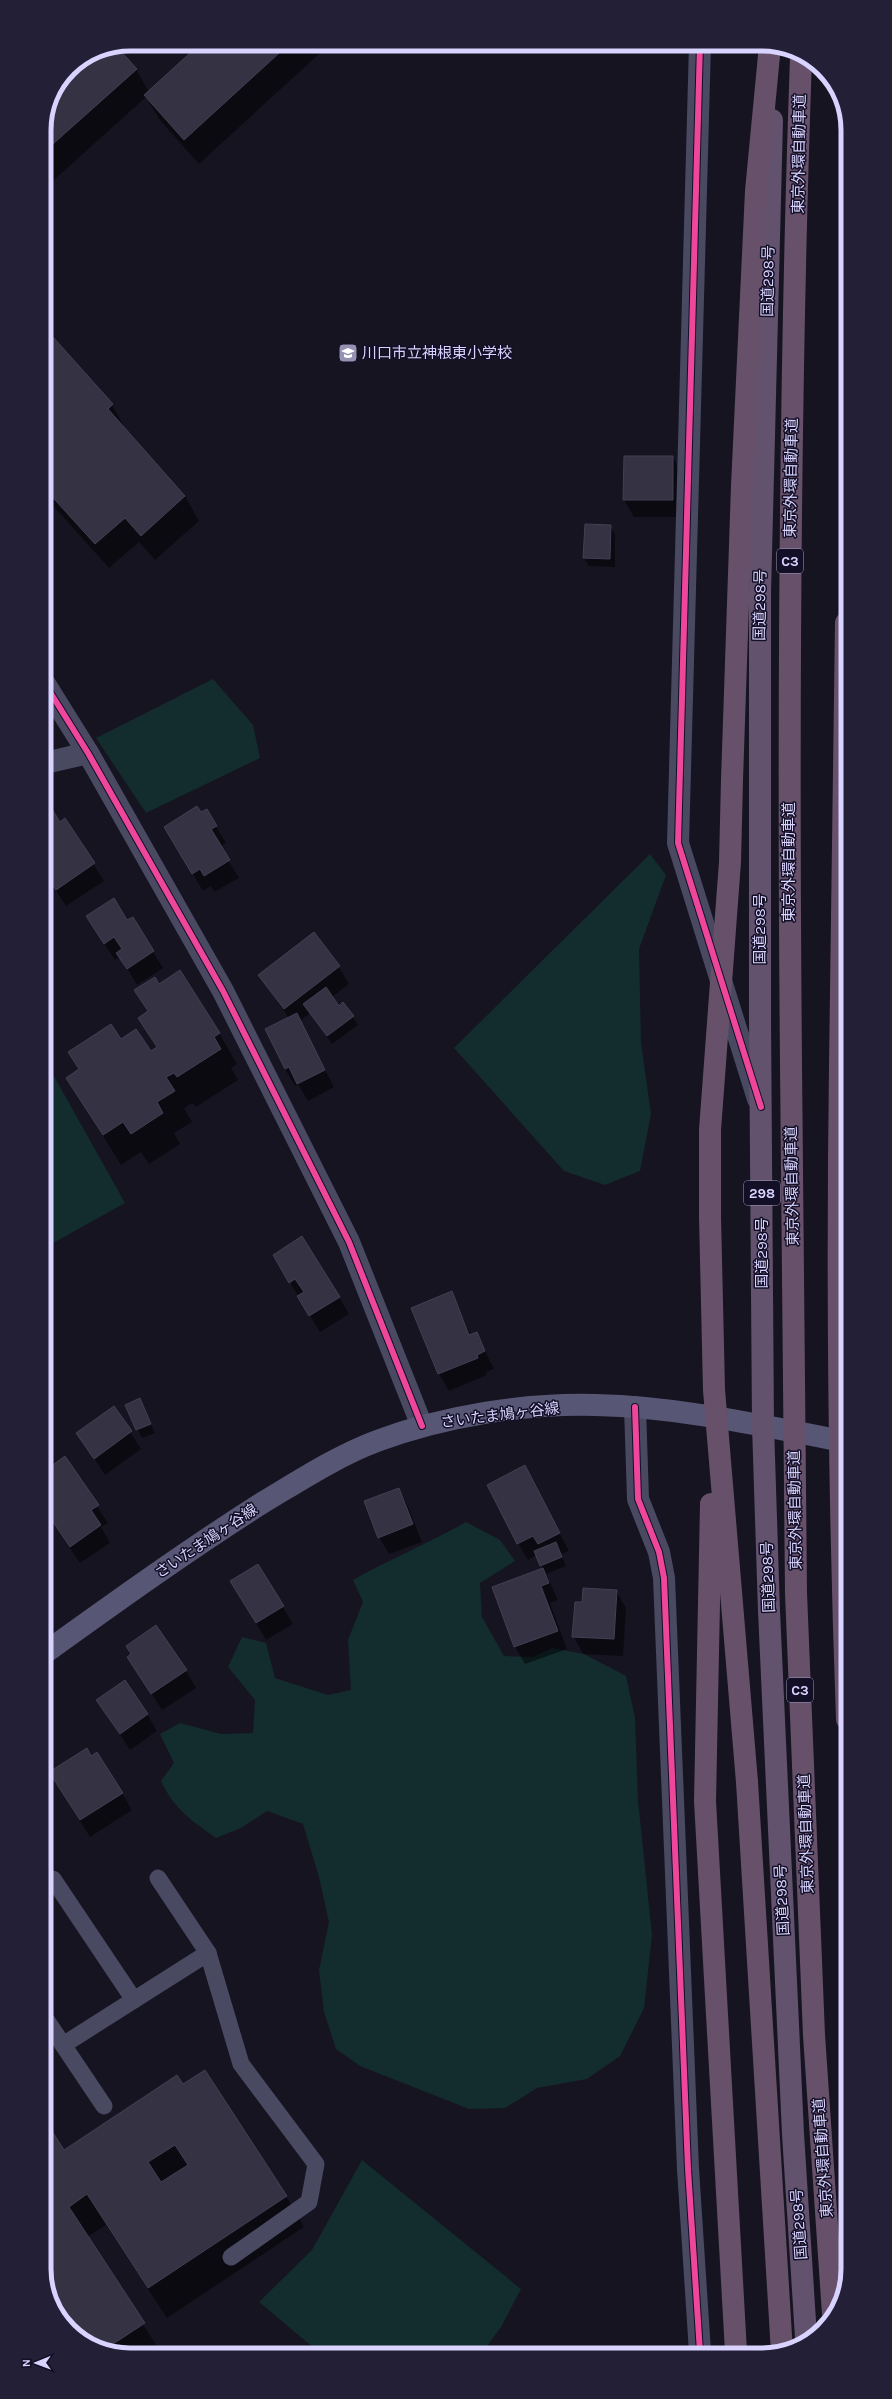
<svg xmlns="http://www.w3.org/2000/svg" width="892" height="2399" font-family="Karla,'Noto Sans JP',sans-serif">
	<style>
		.green { fill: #132c2d }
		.shadow { fill: #0007 }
		.building { fill: #343243; stroke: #433f54; fill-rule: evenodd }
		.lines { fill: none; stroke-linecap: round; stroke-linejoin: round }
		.service { stroke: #4a4962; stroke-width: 17 }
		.minor { stroke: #4a4962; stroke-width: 22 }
		.secondary { stroke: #575674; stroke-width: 22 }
		.trunk { stroke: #62526e; stroke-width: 22 }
		.motorway { stroke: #67516a; stroke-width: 22 }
		.motorway-bridge { stroke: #67516a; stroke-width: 22 }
		.cycleway-casing { stroke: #130f26; stroke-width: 8 }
		.cycleway { stroke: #ed469a; stroke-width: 6 }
		.labels { text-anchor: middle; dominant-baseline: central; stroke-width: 3; stroke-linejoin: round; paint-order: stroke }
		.shield { fill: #130f26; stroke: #9e99be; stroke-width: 1 }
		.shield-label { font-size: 14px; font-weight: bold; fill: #d9d4ff }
		.street-label { font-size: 15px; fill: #d9d4ff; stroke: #130f26 }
		.poi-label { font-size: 15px; fill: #d9d4ff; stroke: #130f26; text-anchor: start }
		.rim { fill: none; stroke: #d9d4ff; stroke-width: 5 }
	</style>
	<rect width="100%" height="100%" fill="#161421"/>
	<g class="green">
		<polygon points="213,679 253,725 260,758 146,813 96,738"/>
		<polygon points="650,854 666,875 639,949 641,1043 651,1114 640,1171 605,1185 564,1171 454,1048"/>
		<polygon points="45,1060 125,1203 46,1247"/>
		<path d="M466,1522L500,1540L515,1561L480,1583L482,1617L504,1656L533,1657L552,1648L584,1654L626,1676L635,1718L638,1800L652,1935L644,2008L620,2056L587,2079L537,2088L505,2108L469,2109L360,2066L336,2049L324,2012L319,1970L329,1922L319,1877L303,1824L267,1811L241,1828L216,1838C192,1821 174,1809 161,1781L174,1763L160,1734L180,1723L221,1734L253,1733L255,1700L228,1667L242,1637L266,1643L275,1678L328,1695L351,1690L348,1640L363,1602L353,1580C390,1559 429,1543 466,1522Z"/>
		<polygon points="362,2160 521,2289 501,2327 482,2353 321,2354 259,2302 312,2250"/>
	</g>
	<g class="shadow">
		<polygon points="201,44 330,44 199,164 159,119 146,97 44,189 44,125 51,97 69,69 97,50 116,47 136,69 149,92"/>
		<polygon points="44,328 112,405 126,430 185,496 199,521 155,560 139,542 109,568 48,500 45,503"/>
		<polygon points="673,457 682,475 682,517 634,517 624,500"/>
		<polygon points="610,526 615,534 615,567 589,566 584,558"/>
		<polygon points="45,810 60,823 65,820 104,881 66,906 45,874"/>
		<polygon points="206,810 226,843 220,847 239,878 214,892 211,886 203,891 165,827"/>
		<polygon points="132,918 163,968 137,985 120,956 115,960 97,933"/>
		<polygon points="313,933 339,967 349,984 332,997 339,1007 353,1017 358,1025 332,1044 310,1013 300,1021 334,1087 308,1101 298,1084 295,1086 285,1069 289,1018 259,975"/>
		<polygon points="159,985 219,1033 237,1064 231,1068 238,1080 196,1107 192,1103 184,1108 192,1122 174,1133 180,1144 149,1164 141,1152 121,1165 67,1078 121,1041 150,1052 157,1048 139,1018 148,1012 135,991"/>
		<polygon points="284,1273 339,1297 349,1314 320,1332"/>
		<polygon points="451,1292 471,1335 476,1333 494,1369 486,1372 487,1375 449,1391 439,1374 412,1309"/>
		<polygon points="139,1399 155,1433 142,1438 126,1405"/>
		<polygon points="114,1407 141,1449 105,1475 78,1433"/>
		<polygon points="65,1458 108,1523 101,1527 110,1543 80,1563 46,1513 46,1471"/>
		<polygon points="534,1484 569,1551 561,1554 566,1566 546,1574 558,1600 550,1603 567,1649 525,1664 515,1647 493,1587 543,1569 537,1555 528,1560 518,1543"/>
		<polygon points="399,1489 408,1506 422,1542 389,1554 379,1537"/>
		<polygon points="258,1565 293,1624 266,1640 241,1598"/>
		<polygon points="616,1591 626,1608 623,1656 583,1654 574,1637 583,1603"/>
		<polygon points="128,1657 186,1671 196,1688 162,1710"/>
		<polygon points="98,1700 147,1714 157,1731 130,1750"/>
		<polygon points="91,1757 122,1793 132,1810 90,1837 50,1773"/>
		<polygon points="183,2086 286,2196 304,2227 167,2318 106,2225 87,2237 162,2354 124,2355 77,2337 47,2291 47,2125 64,2151"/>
	</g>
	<g class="building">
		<polygon points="200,44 289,44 184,140 144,95"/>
		<polygon points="117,47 137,69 44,152 44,125 51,97 69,69 97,50"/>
		<polygon points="44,327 113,404 108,409 185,496 141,536 125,518 95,544 45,489"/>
		<polygon points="624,456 673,456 673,500 623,500"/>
		<polygon points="585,524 611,525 610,559 583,558"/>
		<polygon points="50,806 60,822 65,818 95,863 56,890 45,873 45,809"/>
		<polygon points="197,806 201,812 207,809 217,826 211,829 230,860 204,876 200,869 192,874 164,827"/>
		<polygon points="114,898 127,920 133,917 154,951 127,969 116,953 122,949 114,937 104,944 86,916"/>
		<polygon points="314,932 340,966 284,1009 258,975"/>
		<polygon points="180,970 220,1033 214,1037 221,1049 177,1077 174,1073 166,1077 175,1091 157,1102 163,1113 131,1134 123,1122 103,1135 66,1078 79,1069 68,1052 111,1024 121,1039 136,1029 151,1051 157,1047 138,1018 148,1011 134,990 155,977 159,984"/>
		<polygon points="326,987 339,1006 343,1002 354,1016 327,1036 303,1004"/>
		<polygon points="297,1013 325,1070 297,1084 289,1067 285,1069 265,1029"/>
		<polygon points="302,1236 340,1297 309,1316 297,1296 304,1292 295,1279 289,1283 273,1255"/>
		<polygon points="452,1291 469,1335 477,1332 485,1351 477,1355 478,1358 438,1374 411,1308"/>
		<polygon points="140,1398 151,1424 136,1430 125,1405"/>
		<polygon points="114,1406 132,1431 94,1459 76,1433"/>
		<polygon points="65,1456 99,1505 91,1510 101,1525 70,1547 46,1512 46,1470"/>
		<polygon points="525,1465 560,1533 538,1544 533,1536 517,1544 487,1485"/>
		<polygon points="399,1488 413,1524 378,1538 364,1501"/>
		<polygon points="556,1542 562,1557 540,1566 534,1551"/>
		<polygon points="258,1564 284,1606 256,1623 230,1581"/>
		<polygon points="543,1568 549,1583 541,1586 558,1631 514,1647 492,1587"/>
		<polygon points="583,1588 617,1590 614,1639 572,1637 575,1602 582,1602"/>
		<polygon points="156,1625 187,1670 151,1694 127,1657 131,1654 126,1646"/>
		<polygon points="125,1680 148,1714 120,1734 96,1700"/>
		<polygon points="87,1748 91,1756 97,1752 123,1793 80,1820 49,1772"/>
		<path d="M205,2070L287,2196L148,2288L87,2194L69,2207L145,2323L107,2348L77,2337L47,2291V2123L64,2150L177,2075L183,2084ZM175,2145L188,2165L161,2182L148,2162Z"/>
	</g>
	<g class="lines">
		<g class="service">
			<polyline points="158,1878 208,1953 241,2064 316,2164 309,2202 231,2257"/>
			<polyline points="53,1879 134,2000"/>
			<polyline points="47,2021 104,2106"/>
			<polyline points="63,2045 208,1953"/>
		</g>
		<g class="minor">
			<polyline points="700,44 678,843 758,1099"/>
			<polyline points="45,684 88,753 223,991 349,1242 422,1426"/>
			<polyline points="45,763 88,753"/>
			<polyline points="635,1407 638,1499 659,1552 664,1578 688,2169 700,2352"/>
		</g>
		<path class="secondary" d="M46,1652C117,1601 188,1550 262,1503C299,1481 337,1456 377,1441C444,1416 525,1403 596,1405C681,1407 764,1426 847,1442"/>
		<polyline class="trunk" points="772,120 760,593 760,1020 763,1426 769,1611 793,2134 806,2337"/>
		<g class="motorway">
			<polyline points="732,780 742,486 756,191 770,45"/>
			<path d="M791,1065C788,729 789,394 801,58"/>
			<polyline points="840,1066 846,623"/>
			<polyline points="747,1782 782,2352"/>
		</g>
		<g class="motorway-bridge">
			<polyline points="732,780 730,862 710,1130 710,1216 714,1390 747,1782"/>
			<polyline points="791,1065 796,1593 814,2035 833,2314"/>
			<path d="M840,1066C837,1284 839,1501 847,1719"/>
			<polyline points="711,1504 705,1801 736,2352"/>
		</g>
		<g class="cycleway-casing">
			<g id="cycleway">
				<polyline points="700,44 678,843 761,1107"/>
				<polyline points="45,684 88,753 223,991 349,1242 422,1426"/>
				<polyline points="635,1407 638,1499 659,1552 664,1578 688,2169 700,2352"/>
			</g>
		</g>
		<use href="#cycleway" class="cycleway"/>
	</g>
	<defs>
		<g id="school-square" transform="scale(1)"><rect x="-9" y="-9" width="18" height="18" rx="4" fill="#9591b1" stroke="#130f26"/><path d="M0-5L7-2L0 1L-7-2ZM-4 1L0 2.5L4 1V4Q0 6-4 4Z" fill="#fff"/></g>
	</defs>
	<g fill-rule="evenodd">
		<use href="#school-square" x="348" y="353"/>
	</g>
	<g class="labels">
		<g class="shield">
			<rect x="777" y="549" width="26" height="24" rx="3"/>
			<rect x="744" y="1181" width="36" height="24" rx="3"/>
			<rect x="787" y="1678" width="26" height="24" rx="3"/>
		</g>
		<g class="shield-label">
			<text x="790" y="561">C3</text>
			<text x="762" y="1193">298</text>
			<text x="800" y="1690">C3</text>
		</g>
		<g class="street-label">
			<text transform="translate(799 154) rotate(-89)">東京外環自動車道</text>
			<text transform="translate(768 281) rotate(-89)">国道298号</text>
			<text transform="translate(791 478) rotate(-89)">東京外環自動車道</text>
			<text transform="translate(760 605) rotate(-89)">国道298号</text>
			<text transform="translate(789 862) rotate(-90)">東京外環自動車道</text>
			<text transform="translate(760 929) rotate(-90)">国道298号</text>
			<text transform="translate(792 1186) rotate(-91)">東京外環自動車道</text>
			<text transform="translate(762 1253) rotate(-90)">国道298号</text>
			<text transform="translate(500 1415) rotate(-7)">さいたま鳩ヶ谷線</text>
			<text transform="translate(795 1510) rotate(-91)">東京外環自動車道</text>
			<text transform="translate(206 1541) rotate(-34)">さいたま鳩ヶ谷線</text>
			<text transform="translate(768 1577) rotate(-92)">国道298号</text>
			<text transform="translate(806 1834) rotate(-92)">東京外環自動車道</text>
			<text transform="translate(782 1900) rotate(-93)">国道298号</text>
			<text transform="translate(823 2158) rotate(-94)">東京外環自動車道</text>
			<text transform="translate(799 2224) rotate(-94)">国道298号</text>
		</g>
		<g class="poi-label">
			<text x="362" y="353">川口市立神根東小学校</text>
		</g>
	</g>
	<path d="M0 0H892V2399H0ZM130 51H762A79 79 0 0 1 841 130V2269A79 79 0 0 1 762 2348H130A79 79 0 0 1 51 2269V130A79 79 0 0 1 130 51Z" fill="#231f37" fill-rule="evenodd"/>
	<path class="rim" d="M130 51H762A79 79 0 0 1 841 130V2269A79 79 0 0 1 762 2348H130A79 79 0 0 1 51 2269V130A79 79 0 0 1 130 51Z"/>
	<g transform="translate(36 2363) rotate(269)" stroke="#130f26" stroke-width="3" paint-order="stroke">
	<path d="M0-3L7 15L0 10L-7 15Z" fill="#d9d4ff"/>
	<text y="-6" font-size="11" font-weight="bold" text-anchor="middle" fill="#d9d4ff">N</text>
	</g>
</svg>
